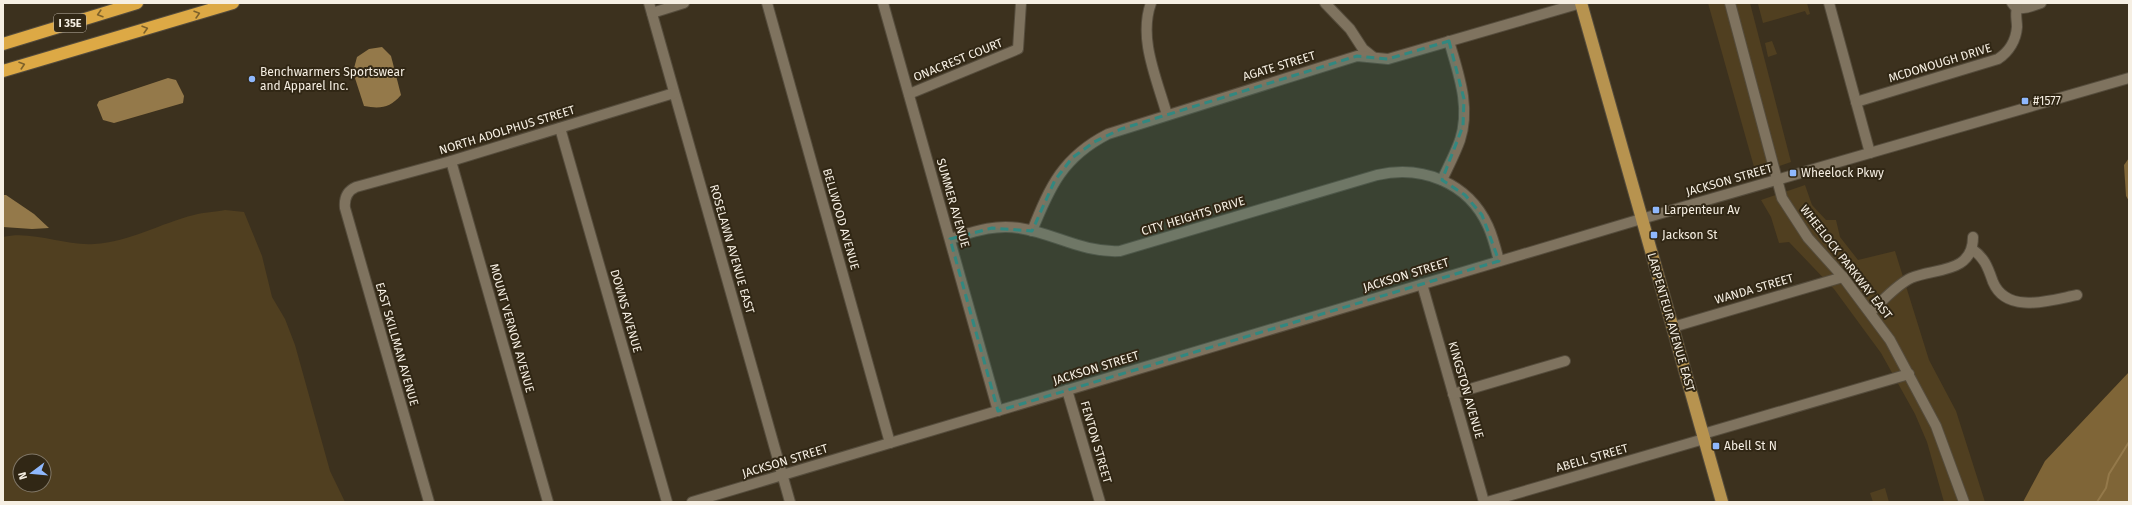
<svg xmlns="http://www.w3.org/2000/svg" width="2132" height="505" font-family="'Fira Sans',sans-serif">
	<style>
		.green { fill: #503f20; fill-rule: evenodd }
		.forest { fill: #7f6537 }
		.water { fill: #94794a }
		.lines { fill: none; stroke-linecap: round; stroke-linejoin: round }
		.stream { stroke: #94794a; stroke-width: 2 }
		.minor-casing { stroke: #554c3c; stroke-width: 12 }
		.major-casing { stroke: #554c3c; stroke-width: 14 }
		.highway-casing { stroke: #554c3c; stroke-width: 14 }
		.minor { stroke: #7f735f; stroke-width: 10 }
		.major { stroke: #b7934f; stroke-width: 12 }
		.highway { stroke: #dda945; stroke-width: 12 }
		.oneway { stroke: #7e622b }
		.marked { fill: #328880; fill-opacity: 0.2; stroke: #328880; stroke-width: 3; stroke-dasharray: 8 5; stroke-linejoin: round }
		.poi-dot { fill: #8fb8fd; stroke: #312715; stroke-width: 1.5 }
		.labels { text-anchor: middle; dominant-baseline: central; stroke-width: 4; stroke-linejoin: round; paint-order: stroke }
		.shield { fill: #312715; stroke: #bbb3a5; stroke-width: 1 }
		.shield-label { font-size: 11px; font-weight: bold; fill: #f6efe3 }
		.street-label { font-size: 12px; fill: #f6efe3; stroke: #312715 }
		.poi-label { font-size: 12px; fill: #f6efe3; stroke: #312715; text-anchor: start }
	</style>
	<rect width="100%" height="100%" fill="#3c311e"/>
	<g class="green">
		<polygon points="1708,3 1750,3 1791,162 1756,174"/>
		<polygon points="1761,3 1807,3 1810,14 1807,15 1805,11 1763,23 1758,4"/>
		<polygon points="1772,41 1777,54 1768,57 1765,43"/>
		<polygon points="1805,185 1812,205 1826,220 1836,220 1840,237 1858,260 1895,251 1929,360 1956,411 1985,502 1944,502 1927,442 1915,414 1881,353 1834,289 1789,242 1779,243 1771,217 1761,200"/>
		<path d="M225,210L244,212L262,256L272,297L285,319L295,345L330,471L345,502H3V237C32,230 64,246 94,244C130,242 161,223 194,215C204,212 215,212 225,210ZM20,461H44V485H20Z"/>
		<polygon points="1885,488 1889,502 1873,502 1870,493"/>
	</g>
	<g class="forest">
		<polygon points="2129,158 2129,201 2126,196 2124,165"/>
		<polygon points="2129,372 2129,502 2023,502 2045,461"/>
	</g>
	<g class="water">
		<path d="M382,47L391,56L401,95C390,108 380,109 364,106L353,72L357,57L369,49Z"/>
		<polygon points="168,78 176,80 184,96 183,103 114,123 103,120 97,105 99,101"/>
		<polygon points="3,195 6,195 34,214 49,228 32,229 3,227"/>
	</g>
	<g class="lines">
		<polyline class="stream" points="2097,502 2106,488 2109,474 2129,442"/>
		<g class="minor-casing">
			<g id="minor">
				<polyline points="649,3 790,502"/>
				<polyline points="767,3 890,443"/>
				<polyline points="883,3 998,411"/>
				<path d="M1151,3C1138,39 1157,79 1167,115"/>
				<polyline points="1325,3 1350,29 1363,49 1373,57"/>
				<polyline points="1730,3 1782,198 1808,238 1843,277 1890,340 1936,426 1964,502"/>
				<polyline points="1829,3 1870,153"/>
				<path d="M2012,3C2018,13 2032,6 2041,3"/>
				<polyline points="652,13 684,3"/>
				<polyline points="909,94 1018,49 1021,3"/>
				<path d="M1856,102L1998,59C2009,52 2016,40 2017,27C2017,20 2015,15 2017,8"/>
				<polyline points="560,128 667,502"/>
				<polyline points="451,161 548,502"/>
				<path d="M1442,180C1448,167 1455,154 1460,140C1471,106 1458,73 1449,41"/>
				<path d="M1032,231C1050,186 1063,157 1108,134L1357,56L1388,59L1581,3"/>
				<path d="M950,239C973,232 994,224 1019,228C1054,233 1082,253 1120,251L1377,175C1422,165 1468,182 1488,226C1493,237 1496,249 1499,261"/>
				<path d="M1972,249C1985,258 1988,268 1993,282C2007,315 2051,300 2077,295"/>
				<polyline points="1422,284 1484,502"/>
				<path d="M1870,312C1883,301 1896,285 1911,278C1934,268 1973,274 1973,237"/>
				<polyline points="1673,327 1843,277"/>
				<polyline points="1067,390 1100,502"/>
				<polyline points="1453,394 1565,361"/>
				<polyline points="1703,434 1909,374"/>
				<path d="M429,502L345,208C344,198 347,191 356,187L451,161L674,93"/>
				<polyline points="692,502 1631,222 2129,78"/>
				<polyline points="1487,502 1704,439"/>
			</g>
		</g>
		<g class="major-casing">
			<polyline id="major" points="1581,3 1722,502"/>
		</g>
		<g class="highway-casing">
			<g id="highway">
				<polyline points="3,44 137,3"/>
				<polyline points="3,71 233,3"/>
			</g>
		</g>
		<use href="#minor" class="minor"/>
		<use href="#major" class="major"/>
		<use href="#highway" class="highway"/>
	</g>
	<defs><path id="oneway-chevron" d="M-2-3.5L2.5 0L-2 3.5" fill="none" stroke-width="1.6" stroke-linecap="round" stroke-linejoin="round"/></defs>
	<g class="oneway">
		<use href="#oneway-chevron" transform="translate(100 14) rotate(163)"/>
		<use href="#oneway-chevron" transform="translate(197 14) rotate(-16)"/>
		<use href="#oneway-chevron" transform="translate(145 29) rotate(-16)"/>
		<use href="#oneway-chevron" transform="translate(22 65) rotate(-18)"/>
	</g>
	<path class="marked" d="M1449,41L1464,99L1463,126L1442,180L1465,195L1482,215L1499,261L998,411L950,239L992,228L1032,231L1055,180L1072,158L1094,142L1121,129L1357,56L1388,59Z"/>
	<g class="poi-dot">
		<circle cx="252" cy="79" r="4"/>
		<rect x="2021" y="97" width="8" height="8" rx="2"/>
		<rect x="1789" y="169" width="8" height="8" rx="2"/>
		<rect x="1652" y="206" width="8" height="8" rx="2"/>
		<rect x="1650" y="231" width="8" height="8" rx="2"/>
		<rect x="1712" y="442" width="8" height="8" rx="2"/>
	</g>
	<g class="labels">
		<rect class="shield" x="54" y="14" width="32" height="18" rx="3"/>
		<g class="shield-label">
			<text x="70" y="23">I 35E</text>
		</g>
		<g class="street-label">
			<text transform="translate(958 60) rotate(-22)">ONACREST COURT</text>
			<text transform="translate(1940 63) rotate(-17)">MCDONOUGH DRIVE</text>
			<text transform="translate(1279 66) rotate(-17)">AGATE STREET</text>
			<text transform="translate(507 130) rotate(-17)">NORTH ADOLPHUS STREET</text>
			<text transform="translate(1729 180) rotate(-16)">JACKSON STREET</text>
			<text transform="translate(953 203) rotate(74)">SUMMER AVENUE</text>
			<text transform="translate(1193 216) rotate(-17)">CITY HEIGHTS DRIVE</text>
			<text transform="translate(841 219) rotate(74)">BELLWOOD AVENUE</text>
			<text transform="translate(732 249) rotate(74)">ROSELAWN AVENUE EAST</text>
			<text transform="translate(1846 262) rotate(52)">WHEELOCK PARKWAY EAST</text>
			<text transform="translate(1406 275) rotate(-17)">JACKSON STREET</text>
			<text transform="translate(1754 289) rotate(-16)">WANDA STREET</text>
			<text transform="translate(626 311) rotate(74)">DOWNS AVENUE</text>
			<text transform="translate(1671 322) rotate(74)">LARPENTEUR AVENUE EAST</text>
			<text transform="translate(512 328) rotate(74)">MOUNT VERNON AVENUE</text>
			<text transform="translate(397 344) rotate(74)">EAST SKILLMAN AVENUE</text>
			<text transform="translate(1096 368) rotate(-17)">JACKSON STREET</text>
			<text transform="translate(1466 390) rotate(74)">KINGSTON AVENUE</text>
			<text transform="translate(1096 442) rotate(74)">FENTON STREET</text>
			<text transform="translate(1592 458) rotate(-16)">ABELL STREET</text>
			<text transform="translate(785 461) rotate(-17)">JACKSON STREET</text>
		</g>
		<g class="poi-label">
			<text x="260" y="72">Benchwarmers Sportswear<tspan x="260" dy="14">and Apparel Inc.</tspan></text>
			<text x="2033" y="101">#1577</text>
			<text x="1801" y="173">Wheelock Pkwy</text>
			<text x="1664" y="210">Larpenteur Av</text>
			<text x="1662" y="235">Jackson St</text>
			<text x="1724" y="446">Abell St N</text>
		</g>
	</g>
	<rect width="2132" height="505" fill="none" stroke="#f6efe3" stroke-width="8"/>
	<g transform="translate(32 473) rotate(254)"><circle r="19" fill="#312715" stroke="#807767"/>
	<path d="M0-3L7 15L0 10L-7 15Z" fill="#8fb8fd"/>
	<text y="-6" font-size="11" font-weight="bold" text-anchor="middle" fill="#f6efe3">N</text>
	</g>
</svg>
